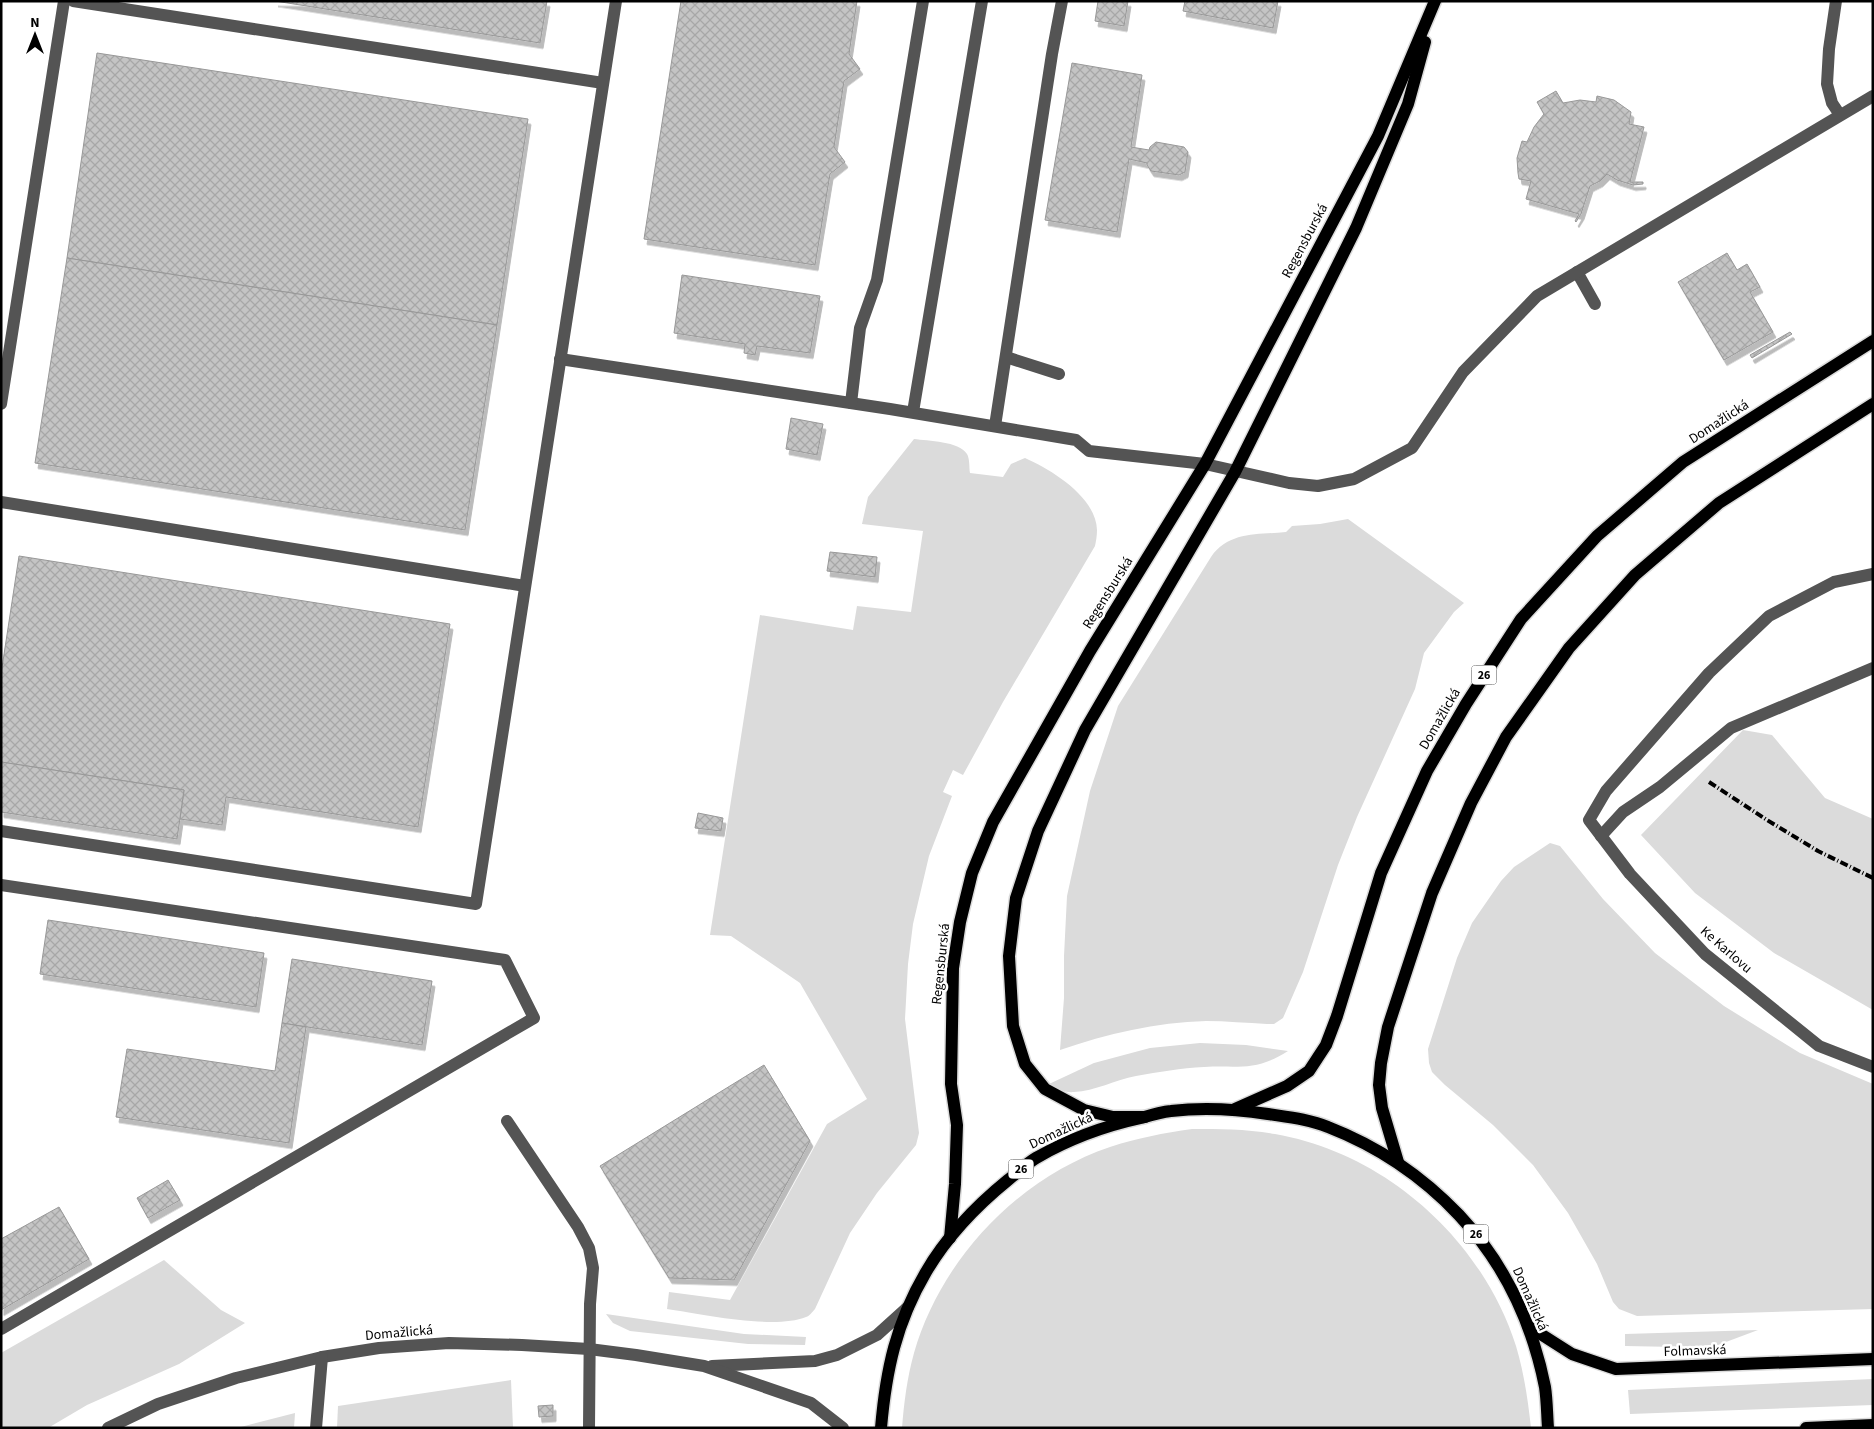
<svg xmlns="http://www.w3.org/2000/svg" width="1874" height="1429" font-family="'Source Sans 3',sans-serif">
	<style>
		.grass { fill: #dbdbdb }
		.building { fill: url(#building-cross-hatch); stroke: #989898; filter: url(#shadow) }
		.lines { fill: none; stroke-linecap: round; stroke-linejoin: round }
		.major-casing { stroke: #dbdbdb; stroke-width: 15 }
		.minor { stroke: #545454; stroke-width: 12 }
		.major { stroke: #000; stroke-width: 12 }
		.rail { stroke: #000; stroke-width: 4; stroke-dasharray: 8 2.5 1 2.5; stroke-linecap: butt }
		.labels { text-anchor: middle; dominant-baseline: central; stroke-width: 5; stroke-linejoin: round; paint-order: stroke }
		.shield { fill: #fff; stroke: #4c4c4c; stroke-width: 1 }
		.shield-label { font-size: 12px; font-weight: bold; fill: #000 }
		.street-label { font-size: 14px; fill: #000; stroke: #fff }
	</style>
	<defs>
		<pattern id="building-cross-hatch" width="8" height="8" patternUnits="userSpaceOnUse" patternTransform="scale(1.25)"><rect width="8" height="8" fill="#c4c4c4"/><path d="M0 0l8 8M0 8l8-8" fill="none" stroke="#a7a7a7"/></pattern>
		<filter id="shadow"><feDropShadow dx="3" dy="5.5" stdDeviation="0" flood-color="#0004"/></filter>
	</defs>
	<rect width="100%" height="100%" fill="#fff"/>
	<g class="grass">
		<path d="M914,439C928,441 959,441 967,454C970,459 969,468 970,473L1003,477L1011,464L1025,458C1052,470 1096,497 1097,530C1097,536 1096,541 1095,546L1003,702L963,775L953,770L943,792L952,796L929,856L913,924L908,964L905,1019L919,1133L916,1145L877,1193L850,1233L815,1309C812,1312 810,1316 806,1317C774,1330 702,1314 667,1309L669,1292L730,1300L827,1124L867,1099L800,983L731,936L710,935L760,615L853,630L857,606L911,612L923,531L862,524L868,497Z"/>
		<path d="M1348,519L1464,603L1454,612L1424,653L1415,689L1357,817L1338,865L1303,972L1283,1018L1274,1024H1267C1247,1023 1226,1021 1206,1021C1156,1022 1107,1034 1060,1050L1064,998V956L1067,896L1090,791L1118,706L1211,557C1229,531 1258,535 1286,532L1292,526L1320,524Z"/>
		<polygon points="1743,730 1772,735 1825,798 1873,819 1873,1010 1774,953 1695,893 1641,835"/>
		<polygon points="1550,843 1560,846 1603,899 1655,953 1724,1006 1800,1053 1873,1084 1873,1309 1637,1316 1619,1309 1613,1302 1597,1264 1568,1213 1533,1165 1493,1125 1445,1085 1432,1072 1429,1063 1428,1049 1457,958 1472,923 1501,881 1514,867"/>
		<path d="M1200,1043L1246,1045L1288,1051C1255,1072 1240,1065 1204,1067C1181,1068 1159,1072 1136,1076C1115,1080 1095,1091 1074,1092C1065,1093 1056,1089 1049,1084L1094,1063L1150,1048Z"/>
		<path d="M1192,1129C1220,1129 1247,1129 1275,1134C1385,1153 1482,1239 1516,1346C1524,1373 1528,1400 1531,1428H902C904,1403 907,1378 914,1353C941,1259 1018,1178 1110,1147C1137,1138 1164,1133 1192,1129Z"/>
		<polygon points="164,1260 221,1310 245,1323 179,1364 87,1405 48,1428 1,1428 1,1353"/>
		<polygon points="606,1314 744,1334 806,1337 805,1345 748,1344 630,1331 613,1323"/>
		<polygon points="1758,1330 1718,1345 1677,1347 1625,1346 1625,1334"/>
		<polygon points="1873,1379 1873,1405 1630,1414 1628,1390"/>
		<polygon points="511,1380 513,1428 337,1428 338,1406"/>
		<polygon points="295,1413 294,1428 237,1428"/>
	</g>
	<g class="building">
		<polygon points="275,1 547,1 540,43"/>
		<polygon points="681,1 857,1 849,54 860,69 844,81 834,147 845,162 830,174 815,265 644,239"/>
		<polygon points="1098,1 1128,1 1124,26 1095,21"/>
		<polygon points="1185,1 1278,1 1273,28 1183,11"/>
		<polygon points="97,53 528,119 497,325 67,258"/>
		<polygon points="1072,63 1142,75 1131,147 1149,150 1150,147 1156,142 1184,147 1188,152 1185,172 1179,175 1151,171 1147,165 1147,163 1129,159 1117,232 1045,220"/>
		<polygon points="1556,91 1563,103 1580,100 1596,102 1597,96 1614,100 1631,112 1629,124 1644,127 1630,182 1643,182 1643,184 1633,185 1617,180 1607,174 1600,181 1590,186 1581,214 1576,222 1575,221 1579,214 1526,199 1531,181 1519,179 1518,173 1517,158 1522,141 1527,142 1534,127 1544,114 1537,102"/>
		<polygon points="1727,253 1737,270 1747,264 1760,287 1750,292 1773,332 1724,360 1678,282"/>
		<polygon points="67,258 497,325 465,530 35,463"/>
		<polygon points="682,275 820,296 810,353 757,346 755,355 744,353 745,344 674,333"/>
		<polygon points="1790,332 1792,334 1752,358 1750,355"/>
		<polygon points="791,418 823,424 817,455 786,449"/>
		<polygon points="830,552 877,557 875,577 827,571"/>
		<polygon points="19,556 450,624 418,827 226,797 222,825 180,819 184,790 1,762 1,674"/>
		<polygon points="1,762 184,790 177,839 1,812"/>
		<polygon points="698,813 723,818 721,831 695,828"/>
		<polygon points="48,920 264,953 256,1007 40,974"/>
		<polygon points="292,959 432,981 422,1045 282,1023"/>
		<polygon points="282,1023 306,1027 289,1143 116,1117 127,1049 275,1071"/>
		<polygon points="764,1065 810,1141 734,1280 669,1278 600,1166"/>
		<polygon points="168,1180 180,1200 148,1218 137,1198"/>
		<polygon points="59,1207 89,1259 1,1310 1,1239"/>
		<polygon points="553,1405 553,1416 539,1417 538,1406"/>
	</g>
	<g class="lines">
		<g class="major-casing">
			<g id="major">
				<polyline points="1235,1109 1287,1086 1309,1071 1326,1045 1337,1016 1381,873 1427,771 1466,704 1521,619 1597,536 1683,462 1873,341"/>
				<polyline points="1145,1117 1113,1117 1084,1110 1045,1089 1025,1064 1013,1026 1009,956 1016,898 1038,831 1085,730 1235,472 1356,228 1408,104 1425,42"/>
				<polyline points="1398,1162 1382,1108 1379,1085 1381,1063 1388,1027 1432,893 1471,803 1506,737 1569,648 1635,575 1719,503 1873,404"/>
				<polyline points="950,1238 955,1184 957,1125 951,1084 953,968 960,922 972,873 993,822 1090,651 1205,464 1378,136 1435,1"/>
				<polyline points="1528,1326 1572,1354 1616,1369 1873,1359"/>
				<path d="M881,1428C886,1370 896,1323 926,1272C947,1236 976,1206 1008,1180C1017,1173 1026,1164 1036,1158C1069,1139 1104,1126 1141,1118C1151,1115 1161,1112 1171,1111C1203,1107 1236,1109 1268,1114C1288,1117 1309,1119 1328,1127C1377,1146 1423,1177 1459,1215C1504,1263 1532,1322 1545,1387C1547,1400 1547,1414 1548,1428"/>
				<polyline points="1806,1428 1873,1425"/>
			</g>
		</g>
		<g class="minor">
			<polyline points="73,1 603,83"/>
			<polyline points="1836,1 1829,49 1827,84 1832,103 1840,115"/>
			<polyline points="1577,272 1595,304"/>
			<polyline points="1006,357 1059,374"/>
			<polyline points="560,359 890,409 1076,440 1089,451 1205,464 1289,483 1318,486 1354,479 1412,448 1463,372 1537,296 1873,96"/>
			<polyline points="851,403 860,328 877,280 923,1"/>
			<polyline points="1,404 64,1"/>
			<polyline points="913,412 982,1"/>
			<polyline points="995,426 1052,54 1062,1"/>
			<polyline points="1,502 525,586"/>
			<polyline points="1873,574 1834,582 1769,616 1709,673 1606,791 1589,820 1630,874 1705,954 1819,1046 1873,1067"/>
			<polyline points="1,831 476,904 616,1"/>
			<polyline points="1601,836 1623,812 1660,787 1731,728 1873,668"/>
			<polyline points="1,885 505,960 534,1018 1,1329"/>
			<polyline points="507,1121 578,1227 589,1248 593,1268 590,1304 589,1428"/>
			<polyline points="712,1366 815,1361 837,1355 877,1335 908,1307"/>
			<polyline points="108,1428 158,1404 236,1378 322,1357 379,1348 449,1343 522,1345 589,1349 636,1355 704,1366 811,1403 843,1428"/>
			<polyline points="316,1428 322,1357"/>
		</g>
		<use href="#major" class="major"/>
		<polyline class="rail" points="1709,782 1767,820 1818,851 1873,878"/>
	</g>
	<g class="labels">
		<g class="shield">
			<rect x="1471.5" y="665.5" width="25" height="19" rx="4"/>
			<rect x="1008.5" y="1159.5" width="25" height="19" rx="4"/>
			<rect x="1463.5" y="1224.5" width="25" height="19" rx="4"/>
		</g>
		<g class="shield-label">
			<text x="1484" y="675">26</text>
			<text x="1021" y="1169">26</text>
			<text x="1476" y="1234">26</text>
		</g>
		<g class="street-label">
			<text transform="translate(1305 241) rotate(-62)">Regensburská</text>
			<text transform="translate(1719 422) rotate(-33)">Domažlická</text>
			<text transform="translate(1108 593) rotate(-58)">Regensburská</text>
			<text transform="translate(1440 719) rotate(-60)">Domažlická</text>
			<text transform="translate(1726 950) rotate(41)">Ke Karlovu</text>
			<text transform="translate(941 964) rotate(-84)">Regensburská</text>
			<text transform="translate(1061 1131) rotate(-25)">Domažlická</text>
			<text transform="translate(1530 1299) rotate(66)">Domažlická</text>
			<text transform="translate(399 1333) rotate(-5)">Domažlická</text>
			<text transform="translate(1695 1351) rotate(-2)">Folmavská</text>
		</g>
	</g>
	<rect width="1874" height="1429" fill="none" stroke="#000000" stroke-width="5"/>
	<g transform="translate(35 35)" stroke="#ffffff" stroke-width="4" paint-order="stroke">
	<path d="M0-4L9 19L0 12L-9 19Z" fill="#000000"/>
	<text y="-8" font-size="14" font-weight="bold" text-anchor="middle" fill="#000000">N</text>
	</g>
</svg>
